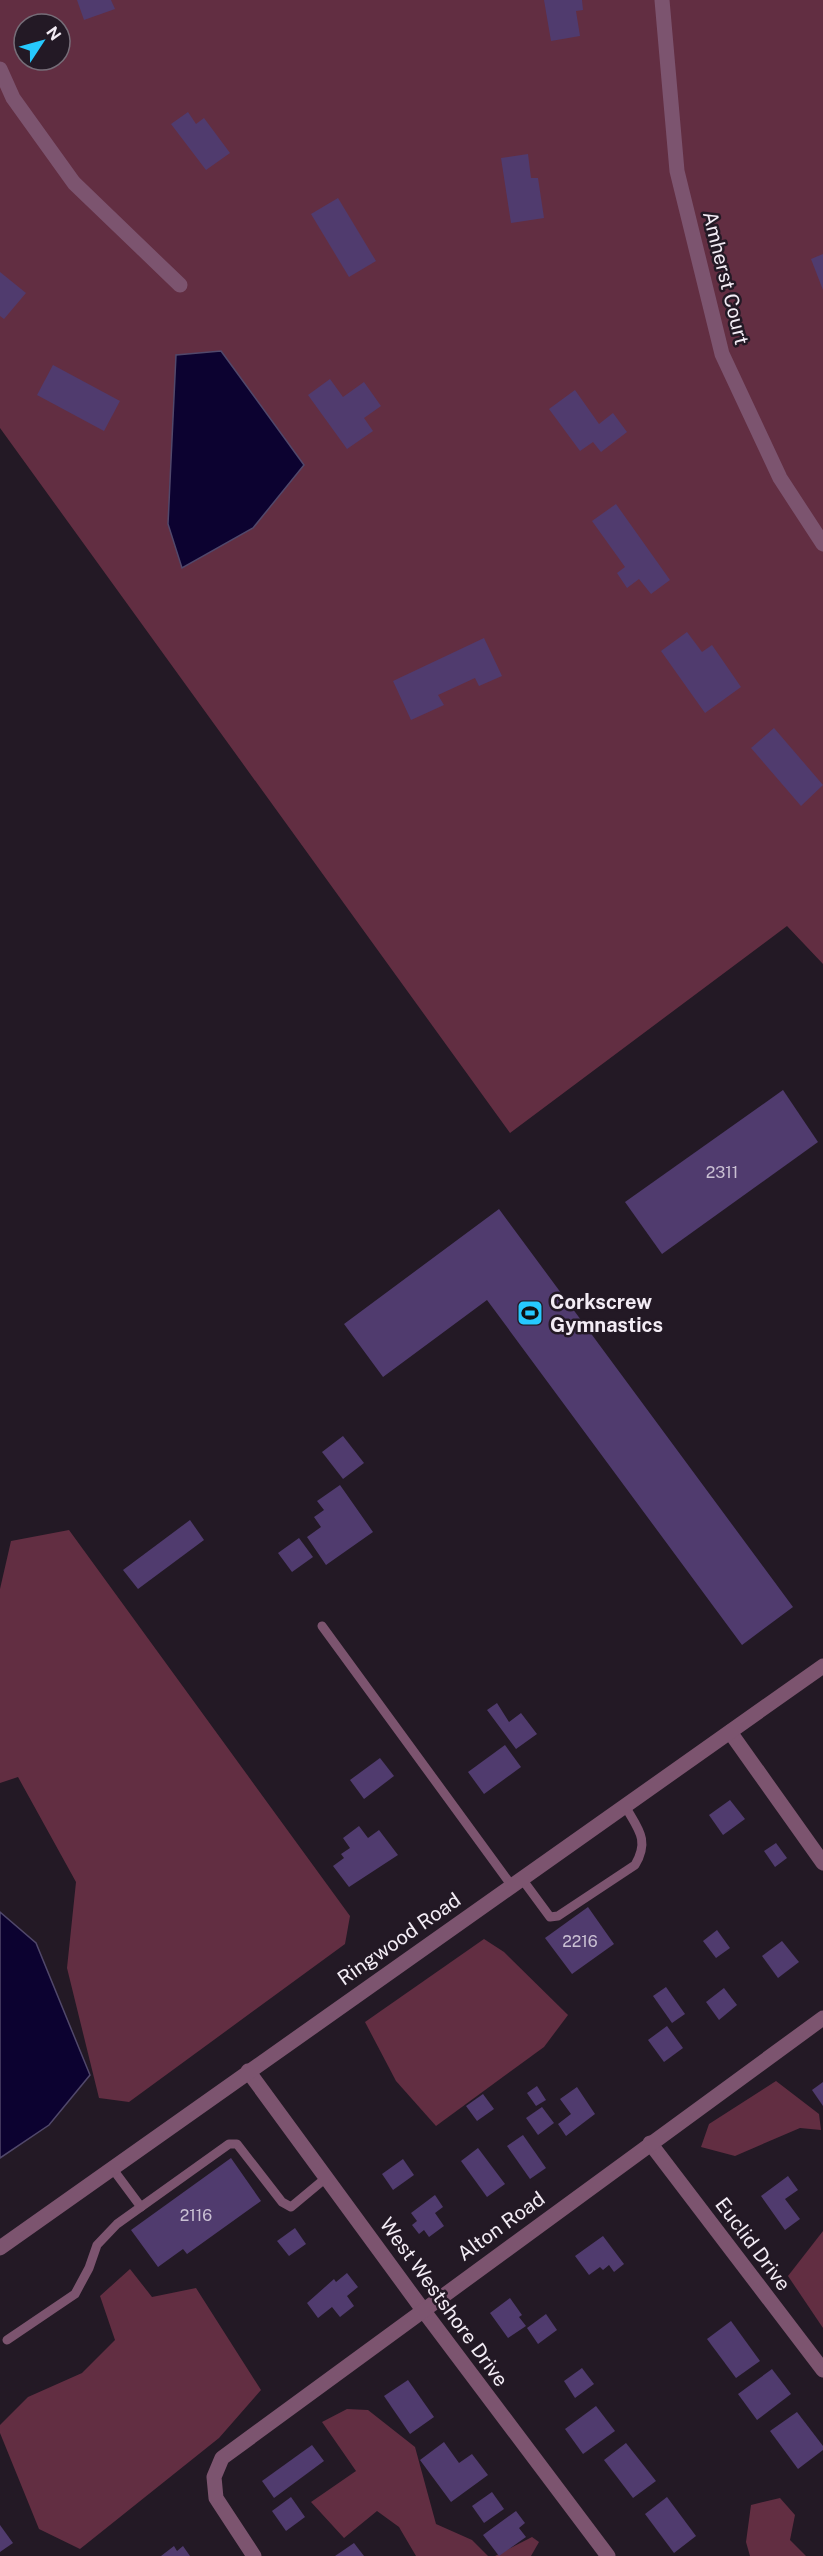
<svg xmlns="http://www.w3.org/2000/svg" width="823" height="2556" font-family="'Public Sans',sans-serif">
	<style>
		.green { fill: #622e42; fill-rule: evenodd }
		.water { fill: #0c0230; stroke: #51486b; stroke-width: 1.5 }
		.building { fill: #503b6e }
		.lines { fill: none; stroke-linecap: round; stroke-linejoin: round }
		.service { stroke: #7c546f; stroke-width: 9 }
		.minor { stroke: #7c546f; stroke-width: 15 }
		.tertiary { stroke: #7c546f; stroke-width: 15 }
		.labels { text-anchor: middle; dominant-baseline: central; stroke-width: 5; stroke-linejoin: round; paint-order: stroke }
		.number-label { font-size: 16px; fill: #cac0d3 }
		.street-label { font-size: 20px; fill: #f3ecf5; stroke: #231925 }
		.poi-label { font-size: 20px; font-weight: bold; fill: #f3ecf5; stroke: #231925; text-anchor: start }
	</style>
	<rect width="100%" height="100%" fill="#231925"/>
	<g class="green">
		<path d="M0,0H823V964L787,926L510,1133L0,428ZM24,24H60V60H24Z"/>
		<polygon points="69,1530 350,1916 345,1944 129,2102 99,2098 67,1968 76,1882 18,1777 0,1783 0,1589 11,1541"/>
		<polygon points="484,1939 504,1952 568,2015 544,2047 436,2126 396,2081 365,2022"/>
		<polygon points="776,2081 819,2114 821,2130 800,2128 735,2156 701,2147 709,2124"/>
		<polygon points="823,2231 823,2328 788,2276"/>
		<polygon points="130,2269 152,2297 196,2288 261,2390 219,2438 80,2549 39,2529 0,2433 0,2425 28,2397 82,2373 115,2340 100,2296"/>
		<polygon points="347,2409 368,2410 415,2447 436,2524 472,2540 488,2556 416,2556 399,2527 377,2511 344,2538 311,2502 356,2471 322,2422"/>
		<polygon points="780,2498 795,2515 790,2540 806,2556 750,2556 746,2542 751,2505"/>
		<polygon points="532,2537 539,2542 531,2556 495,2556"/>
	</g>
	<g class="water">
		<polygon points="221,351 304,465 253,528 182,568 168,524 176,355"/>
		<polygon points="0,1912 36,1943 90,2075 49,2125 0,2158"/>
	</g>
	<g class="building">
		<polygon points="77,0 111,0 115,9 84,20"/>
		<polygon points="544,0 582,0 583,10 576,11 580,36 551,41"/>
		<polygon points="188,112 196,124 204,118 230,153 206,170 171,124"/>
		<polygon points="528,154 531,178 538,178 544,218 511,223 501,158"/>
		<polygon points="338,198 376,261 349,277 311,214"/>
		<polygon points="823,254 823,290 811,259"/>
		<polygon points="0,272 26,293 4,319 0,316"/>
		<polygon points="53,365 120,401 104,431 37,395"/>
		<polygon points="330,379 343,397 364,382 381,406 364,418 373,431 347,449 308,395"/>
		<polygon points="575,390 599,424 613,413 627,432 601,452 593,442 580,451 549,409"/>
		<polygon points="616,504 670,580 651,594 639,579 627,588 617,573 625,567 592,521"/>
		<polygon points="687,632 702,652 712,645 741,687 705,713 661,651"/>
		<polygon points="484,638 502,676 479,686 475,678 438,695 444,705 411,720 393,681"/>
		<polygon points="774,728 823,785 801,806 751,748"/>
		<polygon points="783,1090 818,1142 662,1254 625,1202"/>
		<polygon points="499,1209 793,1607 742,1645 487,1300 383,1377 344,1324"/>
		<polygon points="343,1436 364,1463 343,1479 322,1452"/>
		<polygon points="340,1485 373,1532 326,1565 307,1537 321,1527 314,1517 324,1510 317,1501"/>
		<polygon points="190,1520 204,1540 138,1589 123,1570"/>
		<polygon points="299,1538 313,1557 292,1572 278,1553"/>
		<polygon points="497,1703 509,1722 521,1713 537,1734 516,1749 487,1710"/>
		<polygon points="505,1745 521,1767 484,1794 468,1772"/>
		<polygon points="380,1758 394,1776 364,1799 350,1780"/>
		<polygon points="730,1800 745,1819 723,1835 709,1815"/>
		<polygon points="359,1826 368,1838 379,1830 398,1855 349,1887 333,1866 344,1858 341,1854 350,1848 343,1838"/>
		<polygon points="776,1843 787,1858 775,1867 764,1851"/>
		<polygon points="588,1907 614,1944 572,1974 545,1938"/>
		<polygon points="717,1930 730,1948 716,1958 703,1941"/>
		<polygon points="782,1941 799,1962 778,1978 762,1956"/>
		<polygon points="666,1987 685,2014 672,2023 653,1996"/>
		<polygon points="724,1988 737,2005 719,2020 706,2002"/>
		<polygon points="667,2026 683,2048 664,2062 648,2040"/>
		<polygon points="823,2082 823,2106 812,2090"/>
		<polygon points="537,2086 546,2100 536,2106 527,2093"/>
		<polygon points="577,2087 595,2114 566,2136 558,2124 571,2114 560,2099"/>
		<polygon points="483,2094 494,2109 477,2121 466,2106"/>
		<polygon points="542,2107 554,2123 538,2135 526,2118"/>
		<polygon points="523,2135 546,2168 530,2179 507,2146"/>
		<polygon points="478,2148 505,2184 487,2197 461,2161"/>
		<polygon points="231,2158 261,2201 187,2254 183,2249 158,2267 131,2230"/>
		<polygon points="403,2159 414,2175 393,2190 382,2174"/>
		<polygon points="788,2176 798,2190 785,2199 800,2219 785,2230 761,2196"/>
		<polygon points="435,2195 443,2207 435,2213 444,2226 429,2237 424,2230 419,2234 412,2225 417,2221 411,2213"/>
		<polygon points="295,2228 306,2244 289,2256 277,2241"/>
		<polygon points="603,2236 624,2264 614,2272 609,2265 603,2270 600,2267 589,2275 575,2256"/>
		<polygon points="347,2273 358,2287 347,2296 354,2306 340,2317 332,2307 318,2318 307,2303 334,2279 336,2282"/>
		<polygon points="510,2298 522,2315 519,2317 526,2326 508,2338 490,2313"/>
		<polygon points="546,2314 557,2330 538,2344 527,2328"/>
		<polygon points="731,2321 760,2361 736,2378 707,2339"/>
		<polygon points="582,2368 594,2384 575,2398 564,2381"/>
		<polygon points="772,2369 791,2394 757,2420 738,2394"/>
		<polygon points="408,2380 434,2417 410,2434 384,2396"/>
		<polygon points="596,2406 615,2431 583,2454 565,2429"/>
		<polygon points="797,2412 823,2446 823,2450 798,2469 770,2431"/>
		<polygon points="444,2442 459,2463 472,2454 488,2475 451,2502 420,2460"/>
		<polygon points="626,2443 656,2481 633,2498 604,2460"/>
		<polygon points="312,2445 324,2461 274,2498 262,2481"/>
		<polygon points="492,2492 504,2509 484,2523 472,2506"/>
		<polygon points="291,2497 305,2517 286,2531 272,2511"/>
		<polygon points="667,2497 696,2536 674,2553 645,2514"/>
		<polygon points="516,2511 525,2523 519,2528 526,2537 499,2556 483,2535"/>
		<polygon points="0,2525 13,2543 0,2552"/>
		<polygon points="354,2543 364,2556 335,2556"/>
		<polygon points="174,2546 177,2551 183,2546 190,2556 161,2556"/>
	</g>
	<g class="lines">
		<g class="service">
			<polyline points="322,1626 512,1886"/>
			<path d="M522,1879L550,1917L558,1916L635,1865C650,1840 638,1829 625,1806"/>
			<polyline points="112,2168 141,2207"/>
			<polyline points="7,2340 75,2294 89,2268 97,2245 117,2224 229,2144 237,2144 282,2202 291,2207 327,2177"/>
		</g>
		<g class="minor">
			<polyline points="662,0 677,171 722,354 780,478 823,544"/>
			<polyline points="0,69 13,98 74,183 180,285"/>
			<polyline points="730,1732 823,1863"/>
			<polyline points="248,2071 423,2310 608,2556"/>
			<polyline points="650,2143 823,2370"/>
			<polyline points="254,2556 216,2498 214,2477 222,2458 823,2018"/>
		</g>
		<polyline class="tertiary" points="0,2248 823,1666"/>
	</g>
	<defs>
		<g id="stadium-square" transform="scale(1.35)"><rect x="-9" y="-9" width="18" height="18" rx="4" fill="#26c9fe" stroke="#231925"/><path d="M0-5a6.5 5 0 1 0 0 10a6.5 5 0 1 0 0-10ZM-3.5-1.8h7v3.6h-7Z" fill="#111"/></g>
	</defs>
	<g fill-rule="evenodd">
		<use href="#stadium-square" x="530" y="1313"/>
	</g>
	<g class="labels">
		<g class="number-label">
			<text x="722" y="1172">2311</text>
			<text x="580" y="1941">2216</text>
			<text x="196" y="2215">2116</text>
		</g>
		<g class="street-label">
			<text transform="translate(726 278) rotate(76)">Amherst Court</text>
			<text transform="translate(399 1939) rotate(-35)">Ringwood Road</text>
			<text transform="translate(501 2226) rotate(-36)">Alton Road</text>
			<text transform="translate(753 2244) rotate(53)">Euclid Drive</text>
			<text transform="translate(444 2302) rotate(54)">West Westshore Drive</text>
		</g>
		<g class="poi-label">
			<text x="550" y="1302">Corkscrew<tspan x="550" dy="23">Gymnastics</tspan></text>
		</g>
	</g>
	<g transform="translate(42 42) rotate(54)"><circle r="28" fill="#231925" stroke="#766d78" stroke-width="1.5"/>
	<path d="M0-4.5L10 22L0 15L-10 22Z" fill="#26c9fe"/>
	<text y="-9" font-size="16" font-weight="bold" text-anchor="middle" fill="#f3ecf5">N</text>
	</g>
</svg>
